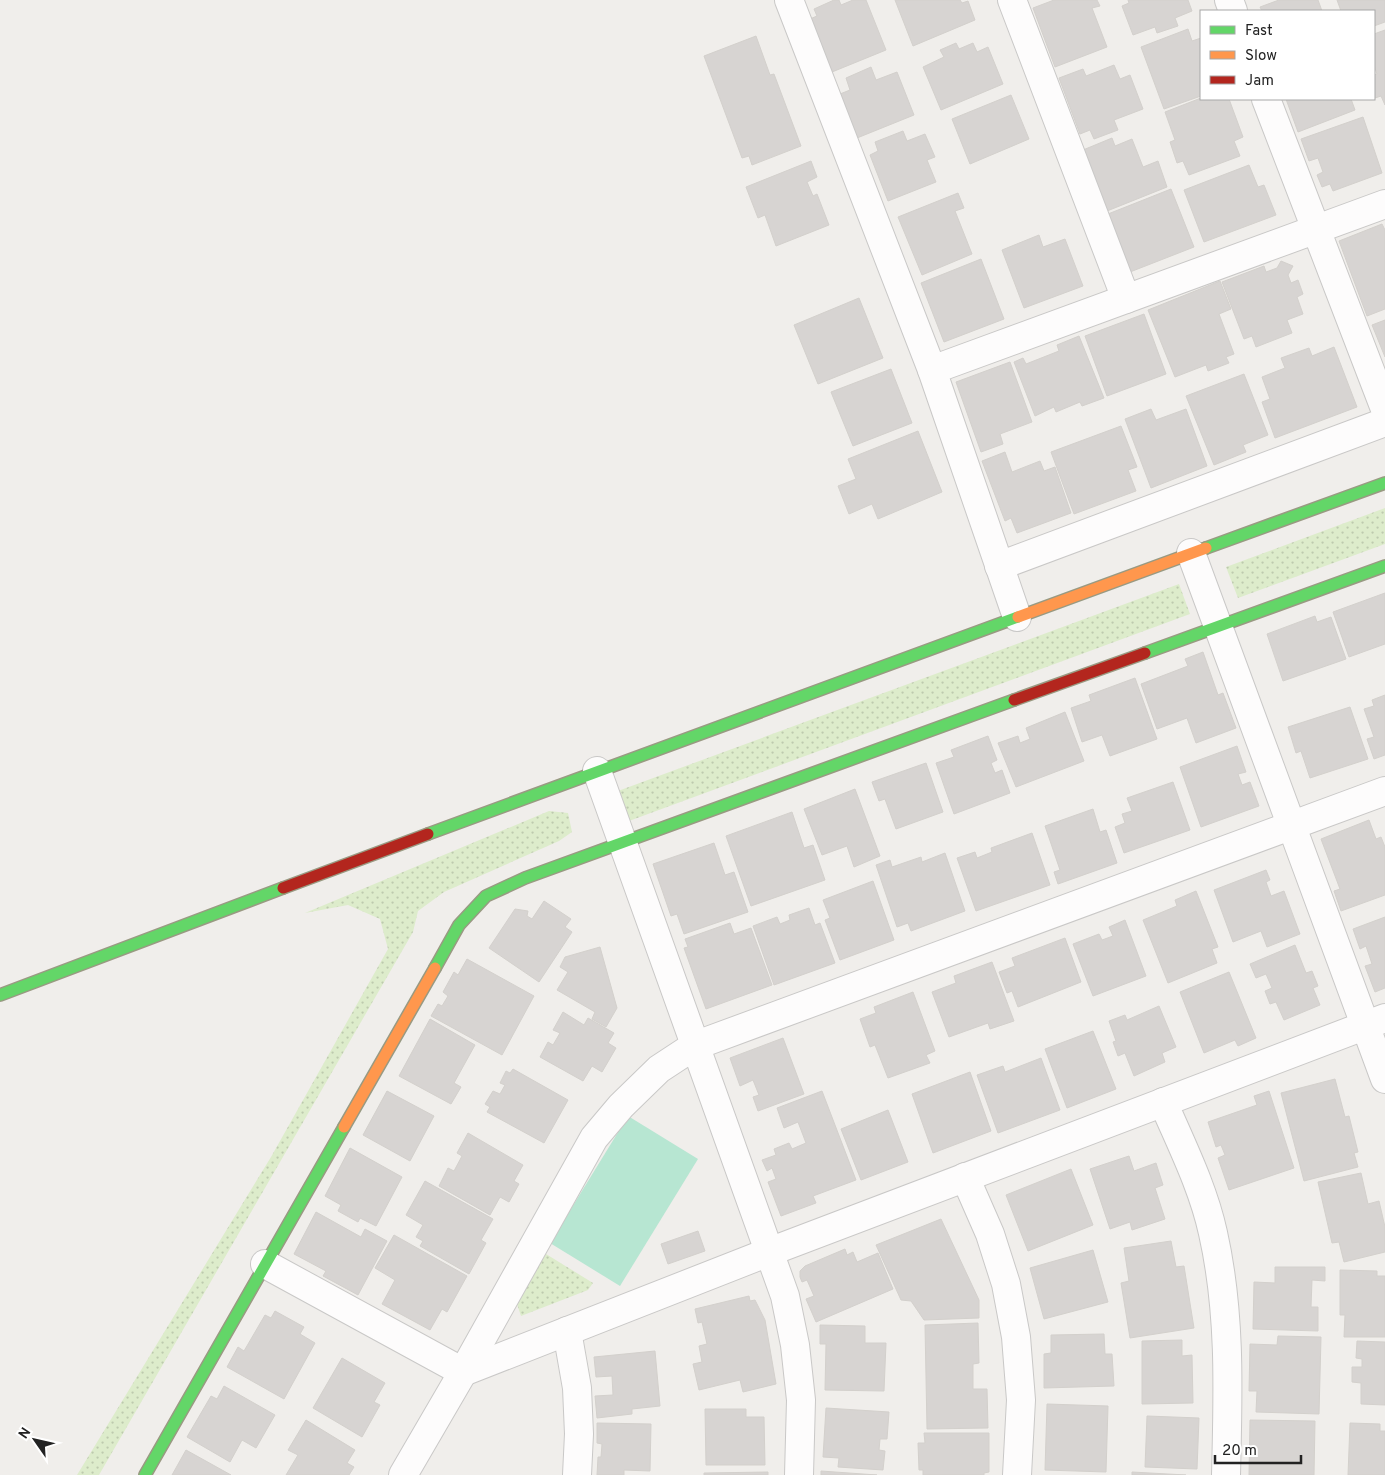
<svg xmlns="http://www.w3.org/2000/svg" width="1385" height="1475" font-family="Overpass,sans-serif">
	<style>
		.grass { fill: url(#grass-dots) }
		.pitch { fill: #b7e6d2 }
		.building { fill: #d7d4d2; stroke: #d3d0cc }
		.lines { fill: none; stroke-linecap: round; stroke-linejoin: round }
		.street-casing { stroke: #c9c8c7; stroke-width: 30 }
		.fast-casing { stroke: #999a82; stroke-width: 14 }
		.slow-casing { stroke: #999a82; stroke-width: 14 }
		.jam-casing { stroke: #999a82; stroke-width: 14 }
		.street { stroke: #fdfcfc; stroke-width: 28 }
		.fast { stroke: #63d668; stroke-width: 11 }
		.slow { stroke: #ff974d; stroke-width: 11 }
		.jam { stroke: #b3261e; stroke-width: 11 }
	</style>
	<defs>
		<pattern id="grass-dots" width="8" height="8" patternUnits="userSpaceOnUse" patternTransform="scale(1.25)"><rect width="8" height="8" fill="#ddeccb"/><path d="M2 2h.1M6 6h.1" fill="none" stroke="#bdcaae" stroke-width="1.8" stroke-linecap="round"/></pattern>
	</defs>
	<rect width="100%" height="100%" fill="#f0eeeb"/>
	<g class="grass">
		<polygon points="1385,508 1385,544 1238,598 1226,567"/>
		<polygon points="1179,584 1190,614 629,821 618,791"/>
		<polygon points="549,811 568,813 572,832 559,841 444,892 418,911 413,932 99,1475 77,1475 271,1157 388,949 380,919 348,905 305,913"/>
		<polygon points="546,1254 593,1283 588,1290 521,1316 516,1301"/>
	</g>
	<polygon class="pitch" points="628,1116 698,1159 620,1286 550,1243"/>
	<g class="building">
		<polygon points="834,0 839,0 841,5 853,0 866,0 886,50 832,72 810,19 817,16 814,9"/>
		<polygon points="895,0 960,0 962,3 968,1 975,20 913,46"/>
		<polygon points="1054,0 1097,0 1100,6 1092,8 1107,47 1055,67 1033,8"/>
		<polygon points="1128,0 1188,0 1192,11 1175,18 1178,26 1157,33 1155,27 1133,35 1122,6 1129,3"/>
		<polygon points="1279,0 1318,0 1322,11 1262,11 1260,7"/>
		<polygon points="1337,0 1385,0 1385,22 1374,26 1374,11 1341,11"/>
		<polygon points="1188,29 1192,41 1201,38 1201,96 1164,109 1141,47"/>
		<polygon points="1385,30 1385,105 1381,96 1372,99 1374,99 1374,75 1377,74 1374,65 1374,34"/>
		<polygon points="756,36 770,75 774,74 801,146 752,165 749,156 742,158 704,56"/>
		<polygon points="956,43 959,49 973,43 977,52 988,47 1003,84 941,110 923,67 944,57 940,50"/>
		<polygon points="1114,65 1120,79 1130,75 1143,109 1114,120 1118,130 1094,139 1090,130 1080,134 1059,78 1083,69 1086,76"/>
		<polygon points="871,67 876,80 897,72 914,115 857,138 840,94 850,90 846,78"/>
		<polygon points="1011,95 1029,139 970,164 952,119"/>
		<polygon points="1201,98 1229,99 1243,137 1234,141 1240,156 1189,175 1183,161 1177,163 1170,142 1175,140 1165,112"/>
		<polygon points="1286,99 1351,99 1355,110 1298,132"/>
		<polygon points="1363,117 1382,173 1333,191 1330,184 1322,187 1317,175 1323,172 1318,158 1309,161 1301,139"/>
		<polygon points="903,131 907,141 925,134 935,157 927,160 936,182 888,201 870,155 878,151 875,142"/>
		<polygon points="1112,138 1115,146 1132,139 1143,167 1158,161 1167,187 1107,211 1083,150"/>
		<polygon points="811,161 817,177 807,182 813,196 817,194 829,225 776,246 765,215 758,218 746,187"/>
		<polygon points="1249,165 1258,187 1264,185 1276,215 1204,242 1184,190"/>
		<polygon points="1171,189 1194,247 1130,272 1108,214"/>
		<polygon points="958,193 964,208 955,211 972,254 922,275 898,217"/>
		<polygon points="1382,224 1385,230 1385,309 1367,316 1339,241"/>
		<polygon points="1039,235 1043,247 1065,239 1083,286 1024,308 1002,250"/>
		<polygon points="981,259 1004,319 944,342 921,283"/>
		<polygon points="1281,261 1293,266 1288,275 1291,283 1298,280 1303,294 1297,297 1303,314 1287,320 1292,333 1256,347 1252,336 1244,339 1222,282 1264,266 1266,272 1277,268"/>
		<polygon points="1220,281 1231,309 1219,314 1234,354 1226,357 1229,363 1208,371 1206,365 1175,377 1148,310"/>
		<polygon points="859,298 883,358 818,384 794,325"/>
		<polygon points="1144,314 1166,374 1107,396 1085,336"/>
		<polygon points="1385,320 1385,357 1372,325"/>
		<polygon points="1079,336 1104,398 1082,406 1080,402 1056,412 1054,407 1035,416 1014,362 1023,358 1026,364 1059,351 1057,345"/>
		<polygon points="1334,347 1357,407 1275,438 1262,402 1270,399 1262,377 1285,368 1281,358 1309,348 1312,356"/>
		<polygon points="1010,362 1032,422 1000,434 1003,444 981,452 956,382"/>
		<polygon points="891,369 912,423 853,446 831,392"/>
		<polygon points="1244,374 1268,435 1243,445 1246,452 1214,465 1186,396"/>
		<polygon points="1151,409 1156,420 1186,409 1207,466 1151,488 1125,419"/>
		<polygon points="1121,426 1137,467 1128,470 1136,491 1074,514 1051,452"/>
		<polygon points="918,431 942,492 878,519 872,504 849,514 838,486 856,479 848,459"/>
		<polygon points="1005,452 1012,472 1040,461 1044,471 1055,467 1071,513 1017,533 1011,518 1005,521 982,461"/>
		<polygon points="1385,593 1385,644 1349,657 1333,612"/>
		<polygon points="1315,616 1317,622 1331,617 1346,659 1283,681 1267,634"/>
		<polygon points="1203,652 1218,695 1223,693 1236,728 1196,743 1187,718 1157,729 1141,684 1188,666 1185,659"/>
		<polygon points="1135,678 1157,739 1110,756 1102,735 1082,742 1071,708 1091,701 1089,695"/>
		<polygon points="1385,695 1385,755 1374,759 1367,739 1374,737 1364,709 1374,706 1372,700"/>
		<polygon points="1350,707 1368,759 1310,778 1301,751 1296,753 1288,727"/>
		<polygon points="1065,712 1084,761 1016,787 998,743 1018,736 1020,743 1030,739 1026,728"/>
		<polygon points="988,736 997,760 991,763 995,773 1002,770 1010,793 954,814 936,763 954,757 951,750"/>
		<polygon points="1237,746 1246,772 1238,774 1242,785 1250,782 1259,806 1201,827 1180,767"/>
		<polygon points="926,763 943,812 896,829 885,799 879,801 872,782"/>
		<polygon points="1173,782 1190,830 1124,853 1115,827 1125,823 1122,814 1132,811 1127,798"/>
		<polygon points="855,789 880,856 854,867 847,846 822,855 804,809"/>
		<polygon points="1093,809 1100,832 1106,830 1117,863 1058,884 1054,872 1060,870 1045,826"/>
		<polygon points="792,812 804,848 813,845 825,880 751,906 726,836"/>
		<polygon points="1369,820 1376,839 1381,837 1385,847 1385,895 1341,911 1334,891 1340,889 1321,839"/>
		<polygon points="1032,833 1050,885 976,911 957,858 975,852 977,858 992,852 991,848"/>
		<polygon points="714,843 725,875 734,872 748,912 684,934 677,914 671,916 653,864"/>
		<polygon points="945,853 965,911 911,931 908,923 897,927 876,865 890,860 892,867 921,857 922,862"/>
		<polygon points="1266,870 1270,880 1266,882 1271,896 1284,891 1300,934 1267,947 1261,931 1233,942 1214,890"/>
		<polygon points="873,881 894,940 840,960 825,920 830,918 823,900"/>
		<polygon points="1196,891 1218,947 1212,949 1217,963 1168,983 1143,920 1177,906 1175,900"/>
		<polygon points="544,901 571,919 565,927 572,932 539,982 489,948 515,909 528,911 527,916 532,919"/>
		<polygon points="809,908 815,925 820,923 835,963 774,985 753,926 777,917 780,924 790,920 789,915"/>
		<polygon points="1385,917 1385,988 1375,992 1365,966 1372,964 1366,946 1360,949 1353,929"/>
		<polygon points="1125,920 1146,976 1093,996 1073,944 1099,934 1102,940 1113,936 1109,927"/>
		<polygon points="730,923 734,934 751,928 772,985 706,1009 684,948 688,947 685,939"/>
		<polygon points="1065,938 1081,982 1018,1007 1012,991 1007,993 999,972 1015,966 1012,958"/>
		<polygon points="1295,945 1306,973 1312,971 1318,986 1313,988 1320,1005 1284,1020 1276,1002 1270,1004 1265,991 1272,988 1266,974 1256,978 1250,964"/>
		<polygon points="600,947 617,1008 606,1027 592,1019 595,1012 557,990 568,972 560,967 565,957"/>
		<polygon points="467,959 534,996 502,1055 431,1016 438,1004 442,1006 448,996 443,992 454,972 458,975"/>
		<polygon points="992,962 1014,1021 990,1029 988,1023 949,1037 932,992 956,983 954,976"/>
		<polygon points="1229,972 1256,1038 1238,1046 1235,1040 1204,1053 1180,992"/>
		<polygon points="913,992 935,1051 926,1055 930,1063 888,1078 875,1045 870,1047 860,1019 876,1013 874,1007"/>
		<polygon points="1159,1006 1176,1047 1162,1053 1165,1062 1134,1076 1125,1053 1118,1056 1113,1042 1116,1041 1109,1021 1125,1015 1127,1020"/>
		<polygon points="563,1012 584,1025 588,1018 614,1033 608,1043 616,1048 602,1072 592,1066 583,1081 540,1057 548,1042 553,1045 560,1033 553,1030"/>
		<polygon points="430,1019 475,1045 454,1083 461,1087 451,1104 399,1076"/>
		<polygon points="1093,1031 1116,1089 1067,1108 1045,1049"/>
		<polygon points="783,1038 804,1094 758,1111 753,1097 759,1095 753,1080 740,1086 730,1058"/>
		<polygon points="1041,1058 1060,1110 998,1133 977,1075 1003,1066 1005,1072"/>
		<polygon points="513,1069 568,1100 544,1143 487,1112 490,1107 485,1104 493,1091 500,1094 505,1085 500,1083 506,1071 510,1073"/>
		<polygon points="970,1072 991,1131 933,1153 912,1094"/>
		<polygon points="1335,1079 1345,1117 1349,1116 1358,1152 1354,1153 1358,1167 1304,1181 1281,1093"/>
		<polygon points="387,1091 434,1116 410,1161 363,1135"/>
		<polygon points="822,1091 856,1180 813,1196 816,1203 781,1216 768,1182 776,1179 772,1168 767,1171 762,1160 776,1155 774,1149 789,1143 792,1149 806,1143 798,1122 784,1128 777,1108"/>
		<polygon points="1269,1091 1294,1168 1229,1190 1218,1158 1225,1155 1221,1145 1216,1147 1208,1122 1257,1105 1254,1096"/>
		<polygon points="888,1110 908,1162 861,1180 841,1129"/>
		<polygon points="468,1133 523,1165 514,1181 519,1184 509,1202 500,1197 490,1215 439,1186 448,1168 454,1171 462,1156 457,1153"/>
		<polygon points="350,1148 402,1177 376,1226 360,1218 358,1222 338,1211 341,1205 325,1196"/>
		<polygon points="1129,1156 1134,1171 1156,1163 1163,1185 1155,1188 1165,1219 1132,1230 1130,1222 1110,1229 1090,1169"/>
		<polygon points="1071,1169 1093,1225 1028,1251 1006,1195"/>
		<polygon points="1361,1173 1368,1204 1379,1201 1385,1227 1385,1252 1344,1262 1339,1242 1332,1243 1318,1182"/>
		<polygon points="425,1181 493,1219 481,1240 486,1243 469,1274 420,1246 423,1241 416,1237 423,1225 406,1215"/>
		<polygon points="316,1212 361,1237 365,1229 387,1241 358,1295 323,1276 326,1271 294,1254"/>
		<polygon points="941,1219 979,1300 979,1318 924,1320 911,1301 901,1300 876,1245"/>
		<polygon points="698,1231 705,1251 668,1264 661,1244"/>
		<polygon points="394,1235 467,1276 447,1312 442,1309 430,1330 382,1304 395,1280 375,1268"/>
		<polygon points="1171,1241 1176,1267 1184,1266 1194,1328 1130,1338 1121,1283 1129,1281 1124,1248"/>
		<polygon points="845,1249 847,1255 853,1252 857,1262 878,1253 893,1289 816,1322 806,1299 814,1296 807,1280 802,1282 800,1277 800,1271 805,1266"/>
		<polygon points="1093,1250 1108,1302 1044,1319 1030,1268"/>
		<polygon points="1275,1267 1325,1267 1325,1281 1312,1280 1311,1307 1318,1307 1318,1331 1253,1329 1254,1282 1275,1283"/>
		<polygon points="1340,1270 1377,1271 1377,1276 1385,1276 1385,1337 1344,1337 1345,1315 1340,1315"/>
		<polygon points="749,1296 750,1301 755,1300 765,1320 776,1384 743,1392 740,1380 699,1390 693,1364 702,1362 699,1346 707,1344 702,1322 698,1323 695,1309"/>
		<polygon points="275,1311 304,1327 300,1334 315,1343 284,1399 227,1367 238,1347 244,1351 265,1315 271,1318"/>
		<polygon points="978,1323 979,1363 973,1364 973,1389 987,1389 988,1428 927,1429 925,1325"/>
		<polygon points="820,1325 865,1326 865,1343 886,1343 884,1391 825,1390 826,1344 820,1344"/>
		<polygon points="1104,1334 1105,1354 1112,1354 1114,1386 1044,1388 1044,1354 1051,1353 1051,1335"/>
		<polygon points="1278,1336 1321,1337 1319,1414 1256,1412 1257,1391 1249,1391 1250,1344 1277,1345"/>
		<polygon points="1182,1340 1182,1356 1192,1355 1193,1403 1142,1404 1142,1341"/>
		<polygon points="1357,1341 1385,1342 1385,1405 1361,1404 1361,1383 1352,1382 1352,1367 1362,1367 1362,1359 1356,1358"/>
		<polygon points="655,1351 660,1406 632,1409 632,1414 597,1418 595,1396 613,1395 612,1376 596,1377 594,1357"/>
		<polygon points="342,1358 385,1383 374,1402 380,1405 362,1437 313,1408"/>
		<polygon points="224,1386 275,1415 256,1448 242,1440 230,1462 187,1437 211,1396 217,1399"/>
		<polygon points="1047,1404 1108,1406 1106,1472 1045,1470"/>
		<polygon points="826,1408 889,1412 887,1439 880,1439 879,1450 885,1451 883,1470 838,1467 839,1458 823,1457"/>
		<polygon points="705,1409 746,1409 746,1417 764,1417 765,1465 706,1465"/>
		<polygon points="1147,1416 1199,1418 1197,1469 1145,1467"/>
		<polygon points="306,1420 355,1450 347,1463 354,1467 349,1475 286,1475 298,1455 288,1450"/>
		<polygon points="1250,1420 1315,1421 1314,1475 1249,1475"/>
		<polygon points="597,1423 651,1424 650,1471 624,1470 624,1475 597,1475 598,1457 601,1457 602,1444 597,1443"/>
		<polygon points="1350,1423 1380,1424 1380,1431 1385,1431 1385,1475 1348,1475"/>
		<polygon points="924,1433 989,1433 989,1472 984,1473 984,1475 923,1475 923,1470 919,1470 918,1443 925,1443"/>
		<polygon points="186,1450 231,1475 172,1475"/>
		<polygon points="821,1471 877,1475 821,1475"/>
		<polygon points="768,1472 768,1475 704,1475 704,1473"/>
		<polygon points="1132,1472 1186,1475 1132,1475"/>
	</g>
	<g class="lines">
		<g class="street-casing">
			<g id="street">
				<polyline points="789,0 932,370 1017,617"/>
				<polyline points="1012,0 1126,299"/>
				<polyline points="1229,0 1233,11"/>
				<polyline points="1266,99 1385,409"/>
				<polyline points="932,370 1385,204"/>
				<polyline points="1191,553 1385,1079"/>
				<polyline points="999,566 1385,422"/>
				<polyline points="597,771 785,1296 795,1345 801,1400 799,1475"/>
				<path d="M1163,1102C1181,1144 1203,1187 1213,1233C1231,1313 1228,1394 1226,1475"/>
				<polyline points="965,1177 990,1234 1006,1284 1016,1337 1021,1400 1017,1475"/>
				<polyline points="265,1264 463,1372 769,1252 1385,1018"/>
				<polyline points="567,1331 577,1388 579,1434 577,1475"/>
				<polyline points="403,1475 463,1372 594,1138 621,1106 659,1069 694,1046 1385,791"/>
			</g>
		</g>
		<g class="fast-casing">
			<g id="fast">
				<polyline points="1206,548 1385,483"/>
				<polyline points="1145,653 1385,566"/>
				<polyline points="428,834 1018,617"/>
				<polyline points="435,968 459,925 486,896 525,878 1014,700"/>
				<polyline points="0,995 283,888"/>
				<polyline points="145,1475 344,1127"/>
			</g>
		</g>
		<g class="slow-casing">
			<g id="slow">
				<polyline points="1018,617 1206,548"/>
				<polyline points="344,1127 435,968"/>
			</g>
		</g>
		<g class="jam-casing">
			<g id="jam">
				<polyline points="1014,700 1145,653"/>
				<polyline points="283,888 428,834"/>
			</g>
		</g>
		<use href="#street" class="street"/>
		<use href="#fast" class="fast"/>
		<use href="#slow" class="slow"/>
		<use href="#jam" class="jam"/>
	</g>
	<rect x="1200" y="10" width="175" height="90" fill="#ffffff" stroke="#a7a7a7"/>
	<rect x="1210" y="26" width="25" height="8" fill="#63d668" stroke="#a7a7a7"/>
	<text x="1245" y="35" font-size="15" fill="#222222">Fast</text>
	<rect x="1210" y="51" width="25" height="8" fill="#ff974d" stroke="#a7a7a7"/>
	<text x="1245" y="60" font-size="15" fill="#222222">Slow</text>
	<rect x="1210" y="76" width="25" height="8" fill="#b3261e" stroke="#a7a7a7"/>
	<text x="1245" y="85" font-size="15" fill="#222222">Jam</text>
	<g transform="translate(35 1440) rotate(304)" stroke="#ffffff" stroke-width="4" paint-order="stroke">
	<path d="M0-4L9 19L0 12L-9 19Z" fill="#222222"/>
	<text y="-8" font-size="14" font-weight="bold" text-anchor="middle" fill="#222222">N</text>
	</g>
	<path d="M1215 1455v8h86v-8" fill="none" stroke="#222222" stroke-width="2.5"/>
	<text x="1222" y="1455" font-size="15" fill="#222222" stroke="#ffffff" stroke-width="4" paint-order="stroke">20 m</text>
</svg>
